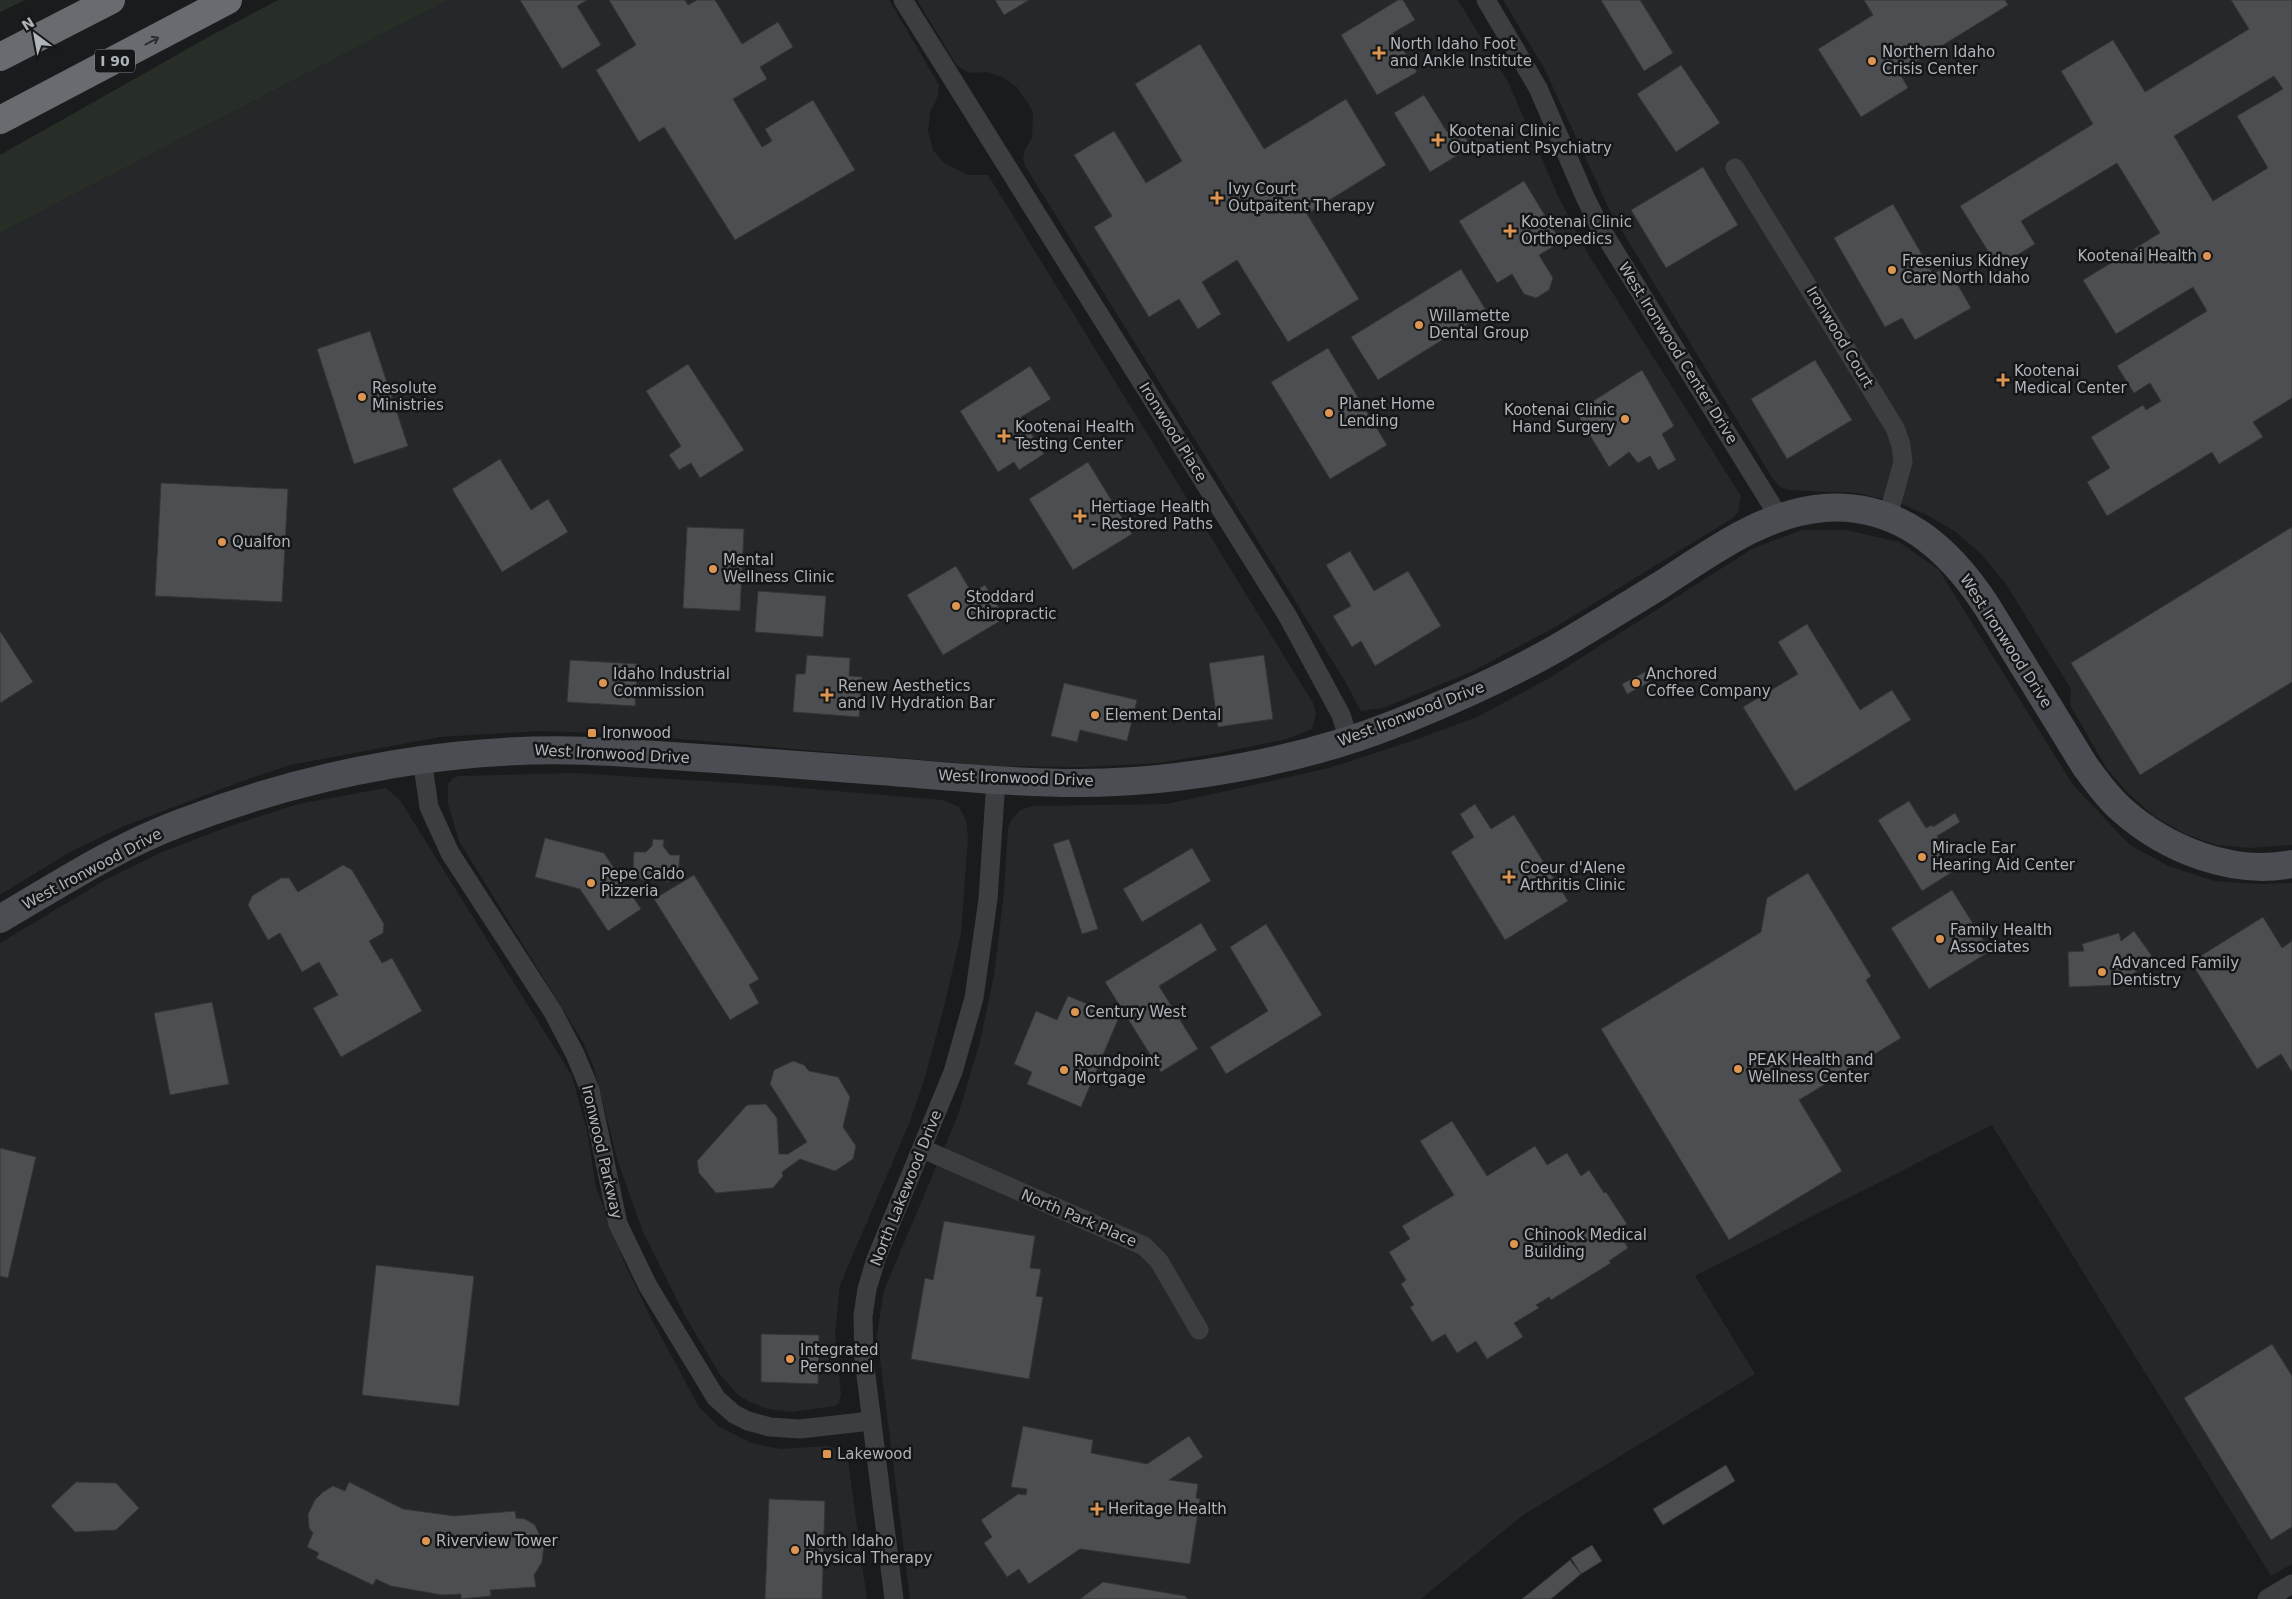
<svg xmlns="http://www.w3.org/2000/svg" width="2292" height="1599" font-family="'DejaVu Sans',sans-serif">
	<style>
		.built { fill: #262729 }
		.green { fill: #272e27 }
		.building { fill: #4d4e51; stroke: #353538; fill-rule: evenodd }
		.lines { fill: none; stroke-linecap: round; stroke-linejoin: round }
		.street { stroke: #3c3e41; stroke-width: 19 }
		.secondary { stroke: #4a4d51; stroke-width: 28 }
		.highway { stroke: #686c71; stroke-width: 28 }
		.oneway { stroke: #2a2c2e }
		.poi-dot { fill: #dd9551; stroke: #151617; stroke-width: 2 }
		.labels { text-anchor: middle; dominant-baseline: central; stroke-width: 5; stroke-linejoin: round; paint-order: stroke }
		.shield { fill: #151617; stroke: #808589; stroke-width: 1 }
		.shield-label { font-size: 14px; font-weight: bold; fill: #aeb4ba }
		.poi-label { font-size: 15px; fill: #aeb4ba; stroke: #151617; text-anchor: start }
		.street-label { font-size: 15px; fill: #aeb4ba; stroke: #151617 }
	</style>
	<rect width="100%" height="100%" fill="#1a1b1c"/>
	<g class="built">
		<polygon points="448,0 889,0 939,85 938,96 930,113 928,131 933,150 944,163 968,175 988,175 1313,703 1316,714 1312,729 1287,739 1219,753 1159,763 1081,767 993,766 620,734 541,731 440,737 290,765 237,783 124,826 68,853 0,895 0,233"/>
		<polygon points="917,0 1458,0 1508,82 1559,198 1590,257 1741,496 1738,512 1733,518 1557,626 1473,671 1383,708 1361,711 1346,683 1025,166 1023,159 1025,149 1032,138 1033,113 1029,105 1017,87 1002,77 987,72 970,73 957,66"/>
		<polygon points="1503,0 2292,0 2292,845 2250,848 2217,845 2185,834 2154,816 2128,793 2107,769 2070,705 2071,689 2006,584 1981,554 1957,533 1929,516 1897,502 1857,493 1788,490 1779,486 1771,476 1610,211 1543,66"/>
		<polygon points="1802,530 1846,530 1899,542 1939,570 2073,785 2130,845 2168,866 2215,881 2259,884 2292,883 2292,1564 2271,1576 1992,1125 1695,1276 1755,1374 1523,1515 1421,1599 910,1599 877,1335 884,1290 958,1115 980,1042 994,975 1004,893 1008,828 1012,818 1021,810 1032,806 1167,804 1329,768 1415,740 1477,717 1546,680 1752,549"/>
		<polygon points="573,773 753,784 943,800 959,807 966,820 968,838 961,933 945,1003 925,1077 909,1124 840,1285 835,1334 841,1395 839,1403 835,1406 791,1412 768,1409 750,1402 737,1394 720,1375 684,1314 643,1232 618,1162 594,1068 583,1042 459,841 448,804 448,784 453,778 459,776"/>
		<polygon points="386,788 400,800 572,1076 587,1131 596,1187 624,1262 650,1316 699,1407 718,1426 751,1443 781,1449 828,1446 834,1448 843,1453 848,1460 867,1599 0,1599 0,943 107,879 162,852 233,825 298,804"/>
	</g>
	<g class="green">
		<polygon points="0,0 25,0 0,12"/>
		<polygon points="278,0 448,0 0,233 0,155 212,35"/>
	</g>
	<g class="building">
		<polygon points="520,0 587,0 577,6 601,45 562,69"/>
		<polygon points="609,0 685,0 688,5 697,0 715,0 742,44 778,22 793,47 760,67 767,79 733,99 762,147 772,141 765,129 813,100 855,170 735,240 664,127 639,142 596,70 636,45"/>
		<polygon points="995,0 1029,0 1004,15"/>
		<polygon points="1398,0 1403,0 1415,20 1393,33 1417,72 1377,95 1341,35"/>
		<polygon points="1601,0 1640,0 1673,53 1644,71"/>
		<polygon points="1864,0 2005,0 2008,5 1899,72 1908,88 1861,117 1818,49 1873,15"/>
		<path d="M2231,0H2292V398L2253,422L2263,437L2219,464L2212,452L2107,516L2087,482L2110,468L2091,437L2143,405L2146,410L2161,401L2150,383L2134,393L2117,366L2207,311L2193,287L2116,334L2083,280L2160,233L2117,163L2021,221L2035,244L1998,267L1960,206L2093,124L2061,71L2113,40L2145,92L2249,29ZM2274,76L2283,89L2237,116L2268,168L2213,201L2174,136Z"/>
		<polygon points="1200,44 1264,149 1346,99 1386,165 1307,214 1359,299 1288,342 1237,260 1202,282 1221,314 1198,329 1179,299 1149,317 1094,227 1112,216 1074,155 1114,131 1146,183 1182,161 1135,84"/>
		<polygon points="1681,65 1720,123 1676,152 1637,94"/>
		<polygon points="1424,95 1447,132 1458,125 1471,147 1430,172 1394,113"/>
		<polygon points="1703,167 1738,225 1666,268 1631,210"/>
		<polygon points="1524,181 1561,242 1539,255 1553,278 1549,290 1536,298 1524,294 1512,274 1497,283 1459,221"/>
		<polygon points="1893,204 1933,274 1947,266 1971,308 1915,340 1902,318 1885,327 1834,238"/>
		<polygon points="1461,269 1487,312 1378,380 1351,337"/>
		<polygon points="370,331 408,446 354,464 317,349"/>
		<polygon points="1328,348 1387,445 1330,479 1271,382"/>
		<polygon points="1815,360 1852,420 1787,459 1751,399"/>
		<polygon points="688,364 744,450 700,478 691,463 679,470 669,455 681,446 646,391"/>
		<polygon points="1030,366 1051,399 1021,417 1044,454 1019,470 1014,462 998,472 960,411"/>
		<polygon points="1642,370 1674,426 1662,434 1676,460 1658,470 1650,456 1638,463 1629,452 1609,467 1576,412"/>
		<polygon points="500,459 531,510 548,499 568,532 502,572 452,489"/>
		<polygon points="1088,462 1132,534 1073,570 1029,499"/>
		<polygon points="161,483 288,489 282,602 155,596"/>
		<polygon points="687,527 744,529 740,611 683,608"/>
		<polygon points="2292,527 2292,682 2140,775 2071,663"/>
		<polygon points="1350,551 1374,591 1408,571 1441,626 1375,666 1361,641 1352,647 1333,616 1351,606 1326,565"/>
		<polygon points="956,566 972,593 985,585 1005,618 943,655 907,595"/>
		<polygon points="758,591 826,596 823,637 755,632"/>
		<polygon points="1807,624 1860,710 1892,690 1911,720 1795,791 1743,707 1798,674 1778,642"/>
		<polygon points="0,631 33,682 0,703"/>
		<polygon points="807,655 850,658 849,676 862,677 859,717 793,712 796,674 805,674"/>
		<polygon points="1264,655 1273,719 1218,727 1209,663"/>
		<polygon points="570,660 638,664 635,706 567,702"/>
		<polygon points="1645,672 1650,682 1627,694 1622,684"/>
		<polygon points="1064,683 1137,700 1127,741 1080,730 1077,742 1051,736"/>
		<polygon points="1909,801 1926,828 1932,825 1933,827 1955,813 1960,822 1937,836 1938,838 1932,842 1952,872 1922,891 1878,820"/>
		<polygon points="1475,804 1491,829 1514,815 1568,901 1505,940 1451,852 1474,837 1460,814"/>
		<polygon points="545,838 604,853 641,909 608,931 580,889 535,877"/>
		<polygon points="653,839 664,840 663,846 670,855 680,855 678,874 669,882 642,880 633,870 634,852 646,852 652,846"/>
		<polygon points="1069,839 1098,929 1082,934 1053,844"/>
		<polygon points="1192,848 1211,881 1142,922 1123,889"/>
		<polygon points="343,865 352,870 384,924 383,933 369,941 382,963 392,958 422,1011 341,1057 313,1008 338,995 319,962 302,972 280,933 268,940 248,905 252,896 281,878 289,878 298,892"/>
		<polygon points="1808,873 1871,976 1866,980 1901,1038 1799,1100 1842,1171 1729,1240 1601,1029 1761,932 1767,898"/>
		<polygon points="694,875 759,979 749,985 759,1003 730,1020 654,899"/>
		<polygon points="1952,890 1990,951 1929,989 1891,928"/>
		<polygon points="2263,917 2282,948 2292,941 2292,1072 2281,1054 2257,1069 2191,962"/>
		<polygon points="1201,923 1217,950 1159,986 1198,1049 1161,1072 1105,982"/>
		<polygon points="1266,924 1322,1015 1226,1074 1210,1047 1268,1011 1230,947"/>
		<polygon points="2134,931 2154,959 2117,985 2069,987 2068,952 2084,951 2082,944 2119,933 2121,941"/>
		<polygon points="1068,996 1119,1017 1081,1107 1027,1084 1032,1072 1014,1064 1036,1011 1057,1020"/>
		<polygon points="212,1002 229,1084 170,1095 154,1013"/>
		<polygon points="793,1061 804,1065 809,1071 838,1077 850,1097 843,1127 856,1146 853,1159 835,1171 800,1159 782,1172 783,1176 773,1188 716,1193 699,1173 697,1161 747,1105 766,1104 777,1118 779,1154 788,1154 807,1142 770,1084 774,1070"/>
		<polygon points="1452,1121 1487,1176 1535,1146 1547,1165 1567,1153 1581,1176 1589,1170 1604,1193 1606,1192 1627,1224 1617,1230 1628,1248 1609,1261 1611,1263 1551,1300 1549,1297 1536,1305 1539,1308 1514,1323 1523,1337 1487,1359 1476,1341 1457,1353 1445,1334 1432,1342 1410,1307 1414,1305 1401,1284 1406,1280 1389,1252 1410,1239 1402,1226 1454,1195 1420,1141"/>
		<polygon points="0,1148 36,1157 8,1278 0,1276"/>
		<polygon points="944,1221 1035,1236 1030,1268 1041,1269 1036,1296 1043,1297 1029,1379 911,1359 925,1278 933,1280"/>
		<polygon points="376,1265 474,1276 459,1406 362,1395"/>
		<polygon points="761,1334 819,1335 818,1384 761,1382"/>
		<polygon points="2272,1344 2292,1376 2292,1527 2271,1540 2184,1398"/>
		<polygon points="1023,1426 1093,1440 1091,1453 1147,1464 1189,1436 1203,1457 1169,1480 1198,1484 1196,1498 1200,1499 1190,1564 1080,1549 1029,1584 1019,1569 1007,1577 984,1543 992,1537 981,1520 1018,1494 1026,1495 1027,1489 1011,1487"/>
		<polygon points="1726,1465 1735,1481 1663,1525 1653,1509"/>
		<polygon points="76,1482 116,1483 139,1508 116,1530 75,1532 51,1506"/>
		<polygon points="349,1482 403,1509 454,1516 515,1511 516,1518 525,1519 535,1525 544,1545 542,1562 534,1575 536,1587 490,1590 491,1596 461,1599 461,1594 442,1595 391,1586 376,1579 373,1585 316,1558 319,1553 307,1547 313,1533 309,1528 308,1514 315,1500 323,1492 333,1486 345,1491"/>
		<polygon points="769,1499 825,1501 822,1599 765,1599"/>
		<polygon points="1592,1545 1602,1561 1581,1574 1571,1558"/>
		<polygon points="1570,1560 1581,1574 1551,1599 1522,1599"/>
		<polygon points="1103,1582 1185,1596 1188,1599 1080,1599"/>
	</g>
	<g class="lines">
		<g class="street">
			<polyline points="903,0 1287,615 1341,715 1349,740"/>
			<polyline points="1486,0 1538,88 1586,199 1601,229 1779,517"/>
			<polyline points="1735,168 1895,428 1901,445 1903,462 1888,516"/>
			<polyline points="422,759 429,807 450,853 553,1012 575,1054 590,1090 618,1224 648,1286 716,1398 734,1414 748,1421 770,1427 800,1429 871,1421"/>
			<polyline points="923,1149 1144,1246 1159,1261 1199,1330"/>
			<polyline points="894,1599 864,1359 863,1316 867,1289 876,1259 953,1072 974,998 988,899 996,780"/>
			<polyline points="2267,1599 2292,1584"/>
		</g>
		<path class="secondary" d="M0,919C58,885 116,847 180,823C318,770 466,743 613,752C702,758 790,764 879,771C945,776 1012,783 1078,783C1181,783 1302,761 1397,723C1452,701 1506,677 1557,648C1591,628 1625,607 1659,586C1709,554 1762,513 1824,508C1898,503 1948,547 1986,605L2085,766C2096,781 2107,797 2122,810C2166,849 2232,876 2292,864"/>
		<g class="highway">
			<polyline points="0,57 111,0"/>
			<polyline points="0,120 228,0"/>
		</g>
	</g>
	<defs><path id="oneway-shaft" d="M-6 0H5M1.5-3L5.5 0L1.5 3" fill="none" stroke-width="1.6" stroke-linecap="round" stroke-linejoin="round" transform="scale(1.25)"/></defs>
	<use class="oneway" href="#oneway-shaft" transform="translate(152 41) rotate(-28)"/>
	<g class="poi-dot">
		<path d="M1376.5 45.5h5v5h5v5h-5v5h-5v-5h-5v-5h5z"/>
		<circle cx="1872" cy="61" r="5"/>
		<path d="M1435.5 132.5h5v5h5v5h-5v5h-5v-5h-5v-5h5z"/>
		<path d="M1214.5 190.5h5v5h5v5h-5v5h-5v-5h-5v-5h5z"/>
		<path d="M1507.5 223.5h5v5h5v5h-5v5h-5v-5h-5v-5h5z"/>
		<circle cx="2207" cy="256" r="5"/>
		<circle cx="1892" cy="270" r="5"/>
		<circle cx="1419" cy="325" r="5"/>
		<path d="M2000.5 372.5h5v5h5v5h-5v5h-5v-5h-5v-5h5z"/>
		<circle cx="362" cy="397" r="5"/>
		<circle cx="1329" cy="413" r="5"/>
		<circle cx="1625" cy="419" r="5"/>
		<path d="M1001.5 428.5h5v5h5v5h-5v5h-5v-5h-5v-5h5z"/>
		<path d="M1077.5 508.5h5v5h5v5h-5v5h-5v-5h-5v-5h5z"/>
		<circle cx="222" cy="542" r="5"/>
		<circle cx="713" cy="569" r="5"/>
		<circle cx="956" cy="606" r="5"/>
		<circle cx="603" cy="683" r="5"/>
		<circle cx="1636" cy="683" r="5"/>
		<path d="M824.5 687.5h5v5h5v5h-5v5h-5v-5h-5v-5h5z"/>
		<circle cx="1095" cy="715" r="5"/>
		<rect x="587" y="728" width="10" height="10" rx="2.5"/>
		<circle cx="1922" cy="857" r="5"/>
		<path d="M1506.5 869.5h5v5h5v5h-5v5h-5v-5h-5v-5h5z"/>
		<circle cx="591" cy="883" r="5"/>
		<circle cx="1940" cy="939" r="5"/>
		<circle cx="2102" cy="972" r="5"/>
		<circle cx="1075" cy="1012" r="5"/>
		<circle cx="1738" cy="1069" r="5"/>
		<circle cx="1064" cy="1070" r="5"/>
		<circle cx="1514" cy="1244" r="5"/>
		<circle cx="790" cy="1359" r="5"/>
		<rect x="822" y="1449" width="10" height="10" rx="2.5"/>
		<path d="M1094.5 1501.5h5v5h5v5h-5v5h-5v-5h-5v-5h5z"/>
		<circle cx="426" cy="1541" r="5"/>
		<circle cx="795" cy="1550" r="5"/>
	</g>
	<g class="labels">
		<rect class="shield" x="95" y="49.5" width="40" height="23" rx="4"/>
		<g class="shield-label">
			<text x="115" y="61">I 90</text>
		</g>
		<g class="poi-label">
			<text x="1390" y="44">North Idaho Foot<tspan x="1390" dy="17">and Ankle Institute</tspan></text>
			<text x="1882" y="52">Northern Idaho<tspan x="1882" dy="17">Crisis Center</tspan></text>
			<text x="1449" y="131">Kootenai Clinic<tspan x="1449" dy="17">Outpatient Psychiatry</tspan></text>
			<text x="1228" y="189">Ivy Court<tspan x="1228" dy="17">Outpaitent Therapy</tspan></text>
			<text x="1521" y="222">Kootenai Clinic<tspan x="1521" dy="17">Orthopedics</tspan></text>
			<text x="2197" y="256" text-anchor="end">Kootenai Health</text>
			<text x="1902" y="261">Fresenius Kidney<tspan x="1902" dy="17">Care North Idaho</tspan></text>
			<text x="1429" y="316">Willamette<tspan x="1429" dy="17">Dental Group</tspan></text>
			<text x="2014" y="371">Kootenai<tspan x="2014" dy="17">Medical Center</tspan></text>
			<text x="372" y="388">Resolute<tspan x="372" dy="17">Ministries</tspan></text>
			<text x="1339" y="404">Planet Home<tspan x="1339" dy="17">Lending</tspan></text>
			<text x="1615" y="410" text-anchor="end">Kootenai Clinic<tspan x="1615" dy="17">Hand Surgery</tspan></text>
			<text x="1015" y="427">Kootenai Health<tspan x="1015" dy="17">Testing Center</tspan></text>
			<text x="1091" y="507">Hertiage Health<tspan x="1091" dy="17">- Restored Paths</tspan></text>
			<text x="232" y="542">Qualfon</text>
			<text x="723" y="560">Mental<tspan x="723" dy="17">Wellness Clinic</tspan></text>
			<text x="966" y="597">Stoddard<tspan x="966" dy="17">Chiropractic</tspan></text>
			<text x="613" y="674">Idaho Industrial<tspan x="613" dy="17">Commission</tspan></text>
			<text x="1646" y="674">Anchored<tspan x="1646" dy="17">Coffee Company</tspan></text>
			<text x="838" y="686">Renew Aesthetics<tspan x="838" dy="17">and IV Hydration Bar</tspan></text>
			<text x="1105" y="715">Element Dental</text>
			<text x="602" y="733">Ironwood</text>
			<text x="1932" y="848">Miracle Ear<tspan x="1932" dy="17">Hearing Aid Center</tspan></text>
			<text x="1520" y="868">Coeur d'Alene<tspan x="1520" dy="17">Arthritis Clinic</tspan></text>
			<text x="601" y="874">Pepe Caldo<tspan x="601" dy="17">Pizzeria</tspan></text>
			<text x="1950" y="930">Family Health<tspan x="1950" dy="17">Associates</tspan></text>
			<text x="2112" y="963">Advanced Family<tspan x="2112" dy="17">Dentistry</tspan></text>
			<text x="1085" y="1012">Century West</text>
			<text x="1748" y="1060">PEAK Health and<tspan x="1748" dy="17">Wellness Center</tspan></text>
			<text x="1074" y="1061">Roundpoint<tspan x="1074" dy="17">Mortgage</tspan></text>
			<text x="1524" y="1235">Chinook Medical<tspan x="1524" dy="17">Building</tspan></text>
			<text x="800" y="1350">Integrated<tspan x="800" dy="17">Personnel</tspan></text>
			<text x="837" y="1454">Lakewood</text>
			<text x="1108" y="1509">Heritage Health</text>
			<text x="436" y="1541">Riverview Tower</text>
			<text x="805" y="1541">North Idaho<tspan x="805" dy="17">Physical Therapy</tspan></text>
		</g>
		<g class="street-label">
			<text transform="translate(1840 337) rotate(59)">Ironwood Court</text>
			<text transform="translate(1678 353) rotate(58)">West Ironwood Center Drive</text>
			<text transform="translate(1173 432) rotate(58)">Ironwood Place</text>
			<text transform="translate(2006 641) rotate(57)">West Ironwood Drive</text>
			<text transform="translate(1411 714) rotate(-21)">West Ironwood Drive</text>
			<text transform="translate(612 754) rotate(3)">West Ironwood Drive</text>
			<text transform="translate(1016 778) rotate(2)">West Ironwood Drive</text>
			<text transform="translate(92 869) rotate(-28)">West Ironwood Drive</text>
			<text transform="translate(602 1152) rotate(77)">Ironwood Parkway</text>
			<text transform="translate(906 1188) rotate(-68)">North Lakewood Drive</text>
			<text transform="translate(1079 1218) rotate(23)">North Park Place</text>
		</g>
	</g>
	<g transform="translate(35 35) rotate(328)" stroke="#151617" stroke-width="4" paint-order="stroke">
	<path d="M0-4L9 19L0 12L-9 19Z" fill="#aeb4ba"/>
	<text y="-8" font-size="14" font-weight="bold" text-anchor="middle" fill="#aeb4ba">N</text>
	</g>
</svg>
